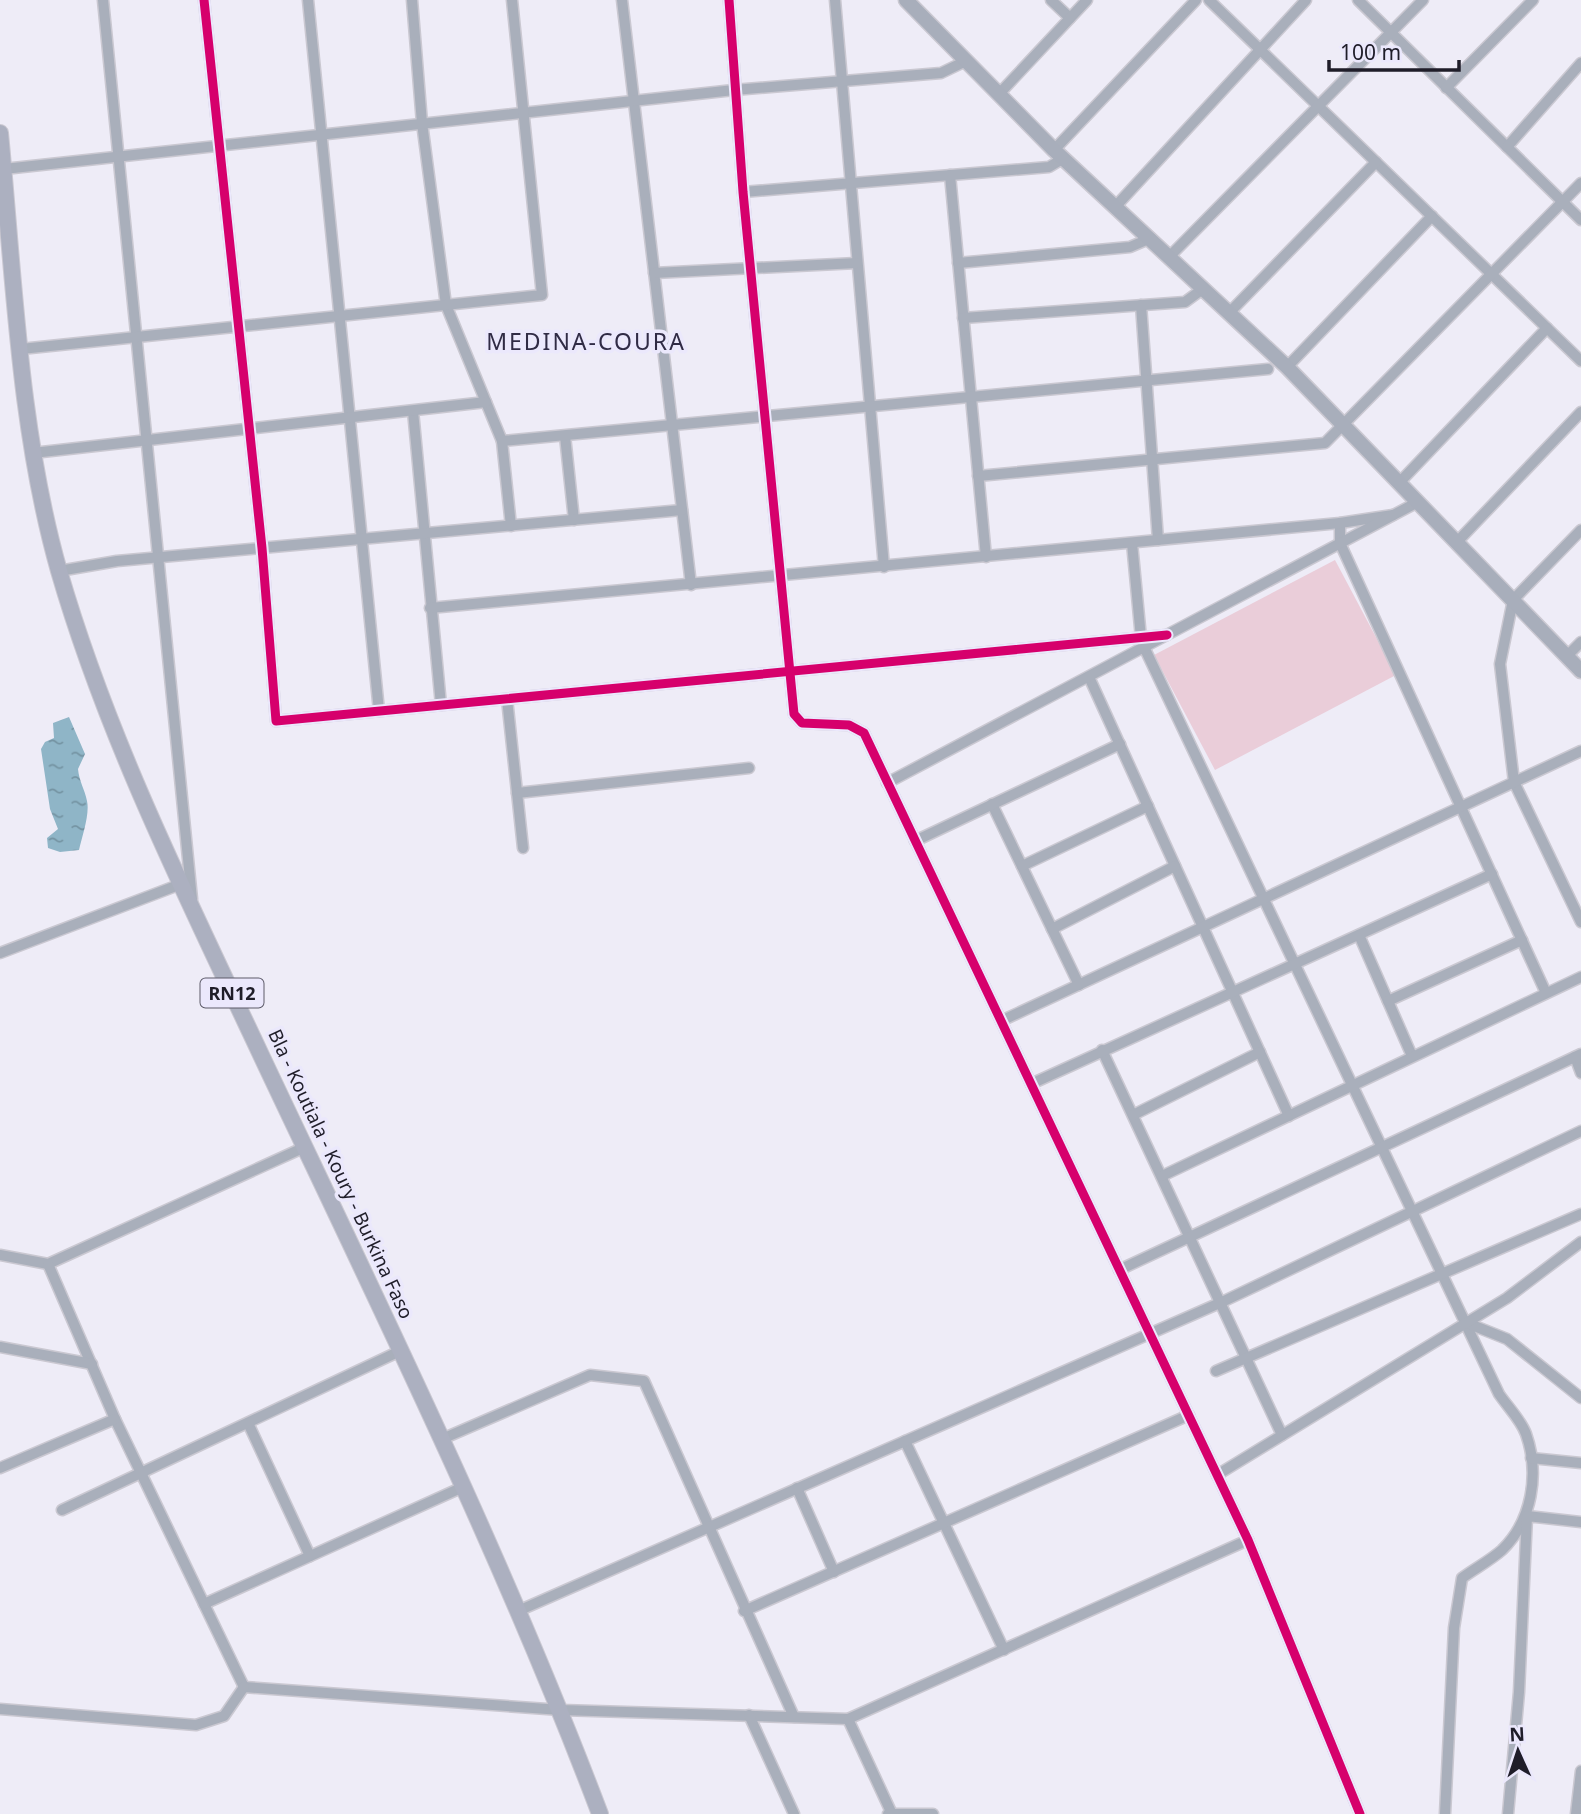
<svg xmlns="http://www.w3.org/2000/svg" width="1581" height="1814" font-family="'Noto Sans',sans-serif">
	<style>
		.pitch { fill: #eacdd9 }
		.water { fill: url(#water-ripples) }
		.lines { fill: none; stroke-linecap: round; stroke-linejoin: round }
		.street-casing { stroke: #cac8d1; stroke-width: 13 }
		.secondary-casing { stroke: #cac8d1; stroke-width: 17 }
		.primary-casing { stroke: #cac8d1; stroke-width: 18 }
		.street { stroke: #a9afbb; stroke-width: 10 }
		.secondary { stroke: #a8aebb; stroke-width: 14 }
		.primary { stroke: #acb0c0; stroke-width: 16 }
		.cycleway-casing { stroke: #ebe8fc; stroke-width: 13 }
		.cycleway { stroke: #d6006c; stroke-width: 9 }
		.labels { text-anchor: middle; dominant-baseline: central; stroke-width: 7; stroke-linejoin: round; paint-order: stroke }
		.shield { fill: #ebe8fc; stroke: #5c5a68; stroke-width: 2 }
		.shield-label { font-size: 18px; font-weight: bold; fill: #1f1d29 }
		.street-label { font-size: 19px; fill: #1f1d29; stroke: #ebe8fc }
		.quarter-label { font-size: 23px; letter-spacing: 2px; fill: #302b45; stroke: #ebe8fc }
	</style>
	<defs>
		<pattern id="water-ripples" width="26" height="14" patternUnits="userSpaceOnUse" patternTransform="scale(1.75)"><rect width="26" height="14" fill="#8fb5c7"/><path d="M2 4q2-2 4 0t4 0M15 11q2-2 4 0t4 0" fill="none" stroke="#7493a2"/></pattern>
	</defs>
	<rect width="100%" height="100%" fill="#eeecf7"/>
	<polygon class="pitch" points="1335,560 1396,675 1215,770 1154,655"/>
	<path class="water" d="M69,717L85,754L78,769C79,781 85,790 87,801C90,814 82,837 79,850L60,852L48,848L47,838L58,829L50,809L41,749L45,742L54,738L53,723Z"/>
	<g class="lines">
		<g class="street-casing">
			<g id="street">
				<polyline points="103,0 192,899"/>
				<polyline points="204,0 262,548 276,721 1167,635"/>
				<polyline points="308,0 379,711"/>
				<polyline points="412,0 422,123 446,305 502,441"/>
				<polyline points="622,0 691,585"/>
				<polyline points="729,0 743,192 794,714 802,723 849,725 864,733 1248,1540 1360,1814"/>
				<polyline points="835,0 884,567"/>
				<polyline points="1051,0 1070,18"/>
				<polyline points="1209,0 1581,361"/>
				<polyline points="1358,0 1581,220"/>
				<polyline points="1446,88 1533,0"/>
				<polyline points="999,94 1087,0"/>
				<polyline points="1507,147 1581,63"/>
				<polyline points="1054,150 1196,0"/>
				<polyline points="4,169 734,90 941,73 966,61"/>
				<polyline points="950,175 986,557"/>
				<polyline points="743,192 1049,167 1064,158"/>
				<polyline points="1116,206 1306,0"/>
				<polyline points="1170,256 1423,0"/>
				<polyline points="958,263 1130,247 1151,238"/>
				<polyline points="654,273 857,263"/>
				<polyline points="1141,305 1158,540"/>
				<polyline points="1230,312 1376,162"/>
				<polyline points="963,318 1185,302 1204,288"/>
				<polyline points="21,349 542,295 512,0"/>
				<polyline points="1287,367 1432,216"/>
				<polyline points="413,411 441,705"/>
				<polyline points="565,436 574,520"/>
				<polyline points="33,453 486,402"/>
				<polyline points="978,476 1325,443 1581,183"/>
				<polyline points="1399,483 1547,328"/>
				<polyline points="1340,523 1340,543 1546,993"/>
				<polyline points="511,526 502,441 1268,369"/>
				<polyline points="1581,530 1513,600 1500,664 1514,782 1581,922"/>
				<polyline points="1457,542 1581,412"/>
				<path d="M1132,543L1141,638L1144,647L1499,1394C1507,1406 1521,1420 1526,1434C1540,1474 1532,1521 1502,1550C1491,1560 1474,1569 1462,1578L1454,1628L1445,1814"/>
				<polyline points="59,571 117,561 682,510"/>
				<polyline points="430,608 1340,523 1393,515"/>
				<polyline points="1567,656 1581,642"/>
				<polyline points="1089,677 1289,1116"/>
				<polyline points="507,699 523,848"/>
				<polyline points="887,783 1418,502"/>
				<polyline points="517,793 749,768"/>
				<polyline points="992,804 1079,985"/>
				<polyline points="915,841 1120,744"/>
				<polyline points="1022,866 1148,806"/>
				<polyline points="1052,929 1175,866"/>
				<polyline points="1359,935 1412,1056"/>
				<polyline points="0,953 181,884"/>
				<polyline points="1388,1001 1522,940"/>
				<polyline points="1001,1021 1581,751"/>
				<polyline points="1102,1050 1282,1435"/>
				<polyline points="1575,1057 1581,1073"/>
				<polyline points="1031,1084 1492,874"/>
				<polyline points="1133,1115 1260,1052"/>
				<polyline points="1162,1176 1581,977"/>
				<polyline points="0,1255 48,1264 305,1147"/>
				<polyline points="48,1264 115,1419 244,1687"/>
				<polyline points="1119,1270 1581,1054"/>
				<polyline points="1467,1323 1507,1339 1581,1398"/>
				<polyline points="0,1347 92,1364"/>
				<polyline points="1216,1371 1581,1214"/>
				<polyline points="248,1423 310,1556"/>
				<polyline points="442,1439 590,1375 644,1381 794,1717"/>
				<polyline points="905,1441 1004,1650"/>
				<polyline points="1531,1458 1581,1463"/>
				<polyline points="0,1468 115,1419"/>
				<polyline points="1217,1475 1507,1298 1581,1242"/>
				<polyline points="797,1488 834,1572"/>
				<polyline points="62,1510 400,1351"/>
				<polyline points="204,1604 463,1487"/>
				<polyline points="518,1611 1222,1302 1581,1131"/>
				<polyline points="744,1611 1189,1415"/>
				<polyline points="244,1687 561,1710 848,1719 1248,1540"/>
				<polyline points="0,1709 196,1725 224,1716 244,1687"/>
				<polyline points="749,1715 794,1814"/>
				<polyline points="848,1719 892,1814"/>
				<polyline points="888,1814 933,1814"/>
				<polyline points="1508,1814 1519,1692 1527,1516 1581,1522"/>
				<polyline points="1576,1814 1581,1771"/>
			</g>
		</g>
		<g class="secondary-casing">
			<polyline id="secondary" points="906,0 1054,150 1287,367 1581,671"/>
		</g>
		<g class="primary-casing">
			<path id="primary" d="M0,133C14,278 19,430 59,571C108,740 187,897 261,1055C379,1305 502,1555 600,1814"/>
		</g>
		<use href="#street" class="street"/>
		<use href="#secondary" class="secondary"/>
		<use href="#primary" class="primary"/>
		<g class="cycleway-casing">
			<g id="cycleway">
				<polyline points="204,0 262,548 276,721 1167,635"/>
				<polyline points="729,0 743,192 794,714 802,723 849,725 864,733 1248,1540 1360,1814"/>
			</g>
		</g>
		<use href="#cycleway" class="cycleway"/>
	</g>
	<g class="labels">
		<rect class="shield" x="200.5" y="978.5" width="63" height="29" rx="5"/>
		<g class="shield-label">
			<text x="232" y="993">RN12</text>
		</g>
		<g class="street-label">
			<text transform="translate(341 1174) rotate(65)">Bla - Koutiala - Koury - Burkina Faso</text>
		</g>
		<g class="quarter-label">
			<text x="586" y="341">MEDINA-COURA</text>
		</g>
	</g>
	<g transform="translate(1518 1751) rotate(357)" stroke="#ebe8fc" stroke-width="5" paint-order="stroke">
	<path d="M0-5L12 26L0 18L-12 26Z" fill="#1f1d29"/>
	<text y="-10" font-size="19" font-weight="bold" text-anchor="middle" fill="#1f1d29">N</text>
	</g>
	<path d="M1329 60v10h130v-10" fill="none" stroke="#1f1d29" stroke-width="3.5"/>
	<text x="1340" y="60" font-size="21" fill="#1f1d29" stroke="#ebe8fc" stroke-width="5" paint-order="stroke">100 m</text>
</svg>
